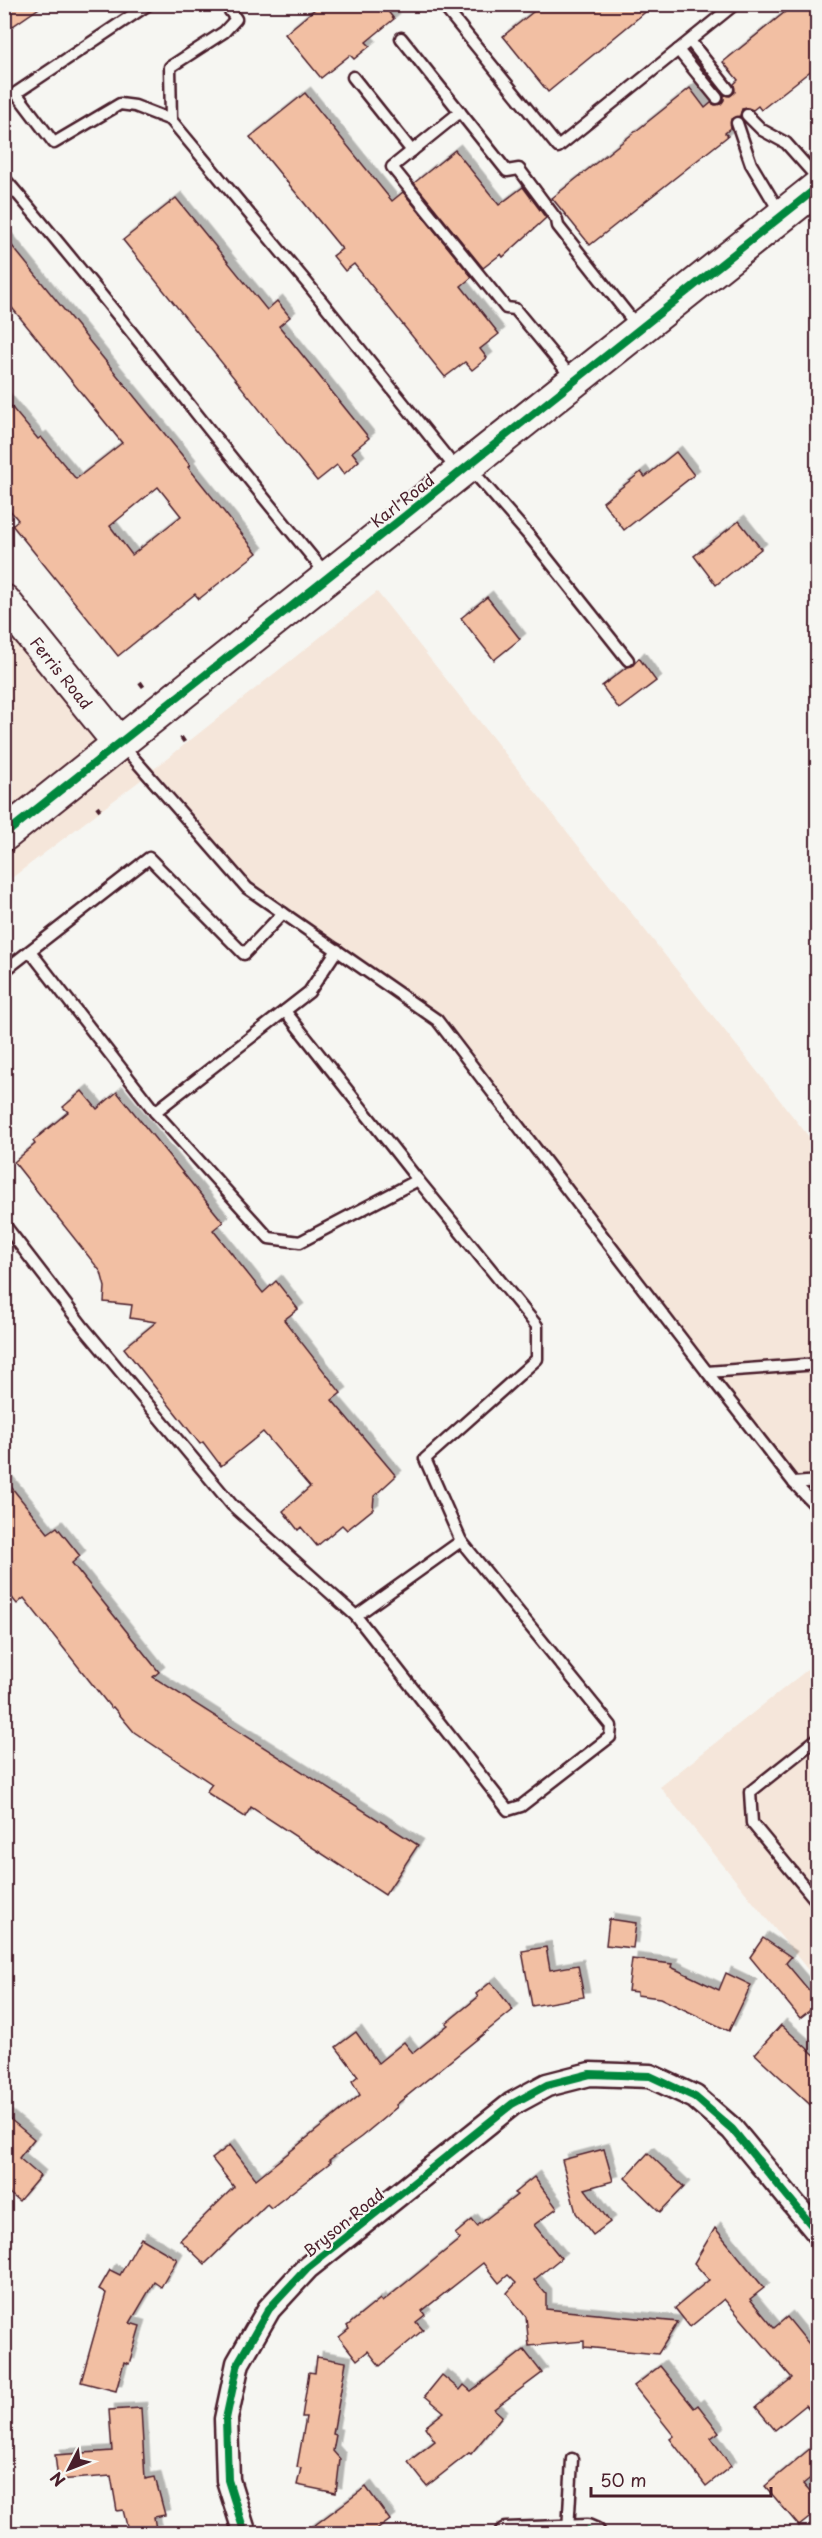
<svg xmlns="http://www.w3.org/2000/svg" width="822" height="2538" font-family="'Playpen Sans',sans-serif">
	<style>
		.built { fill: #f5e6da }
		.building { fill: #f2bfa3; stroke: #4a1f2b; stroke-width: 1.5; fill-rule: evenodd; filter: url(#shadow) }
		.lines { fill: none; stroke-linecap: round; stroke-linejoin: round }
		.service-casing { stroke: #4a1f2b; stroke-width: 15 }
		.minor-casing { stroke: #4a1f2b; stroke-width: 27 }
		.secondary-casing { stroke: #4a1f2b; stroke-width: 36 }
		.path { stroke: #4a1f2b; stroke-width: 4; stroke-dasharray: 6 4.5; stroke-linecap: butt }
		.service { stroke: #f6f6f2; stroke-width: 10 }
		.minor { stroke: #f6f6f2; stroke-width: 22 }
		.secondary { stroke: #f6f6f2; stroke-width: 32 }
		.cycleway-casing { stroke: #f6f6f2; stroke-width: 11 }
		.cycleway { stroke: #00873e; stroke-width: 8 }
		.labels { text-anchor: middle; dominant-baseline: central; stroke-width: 4.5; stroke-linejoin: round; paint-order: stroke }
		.street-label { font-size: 16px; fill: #4a1f2b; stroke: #f6f6f2 }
	</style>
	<defs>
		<filter id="shadow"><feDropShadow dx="5.5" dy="-5.5" stdDeviation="0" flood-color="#0004"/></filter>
	</defs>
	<rect width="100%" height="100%" fill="#f6f6f2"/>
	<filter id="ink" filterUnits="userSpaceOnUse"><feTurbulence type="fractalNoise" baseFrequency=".0167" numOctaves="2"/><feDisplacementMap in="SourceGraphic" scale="12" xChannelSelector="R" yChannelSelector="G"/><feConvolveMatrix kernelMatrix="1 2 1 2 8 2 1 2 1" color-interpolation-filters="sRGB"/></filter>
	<g filter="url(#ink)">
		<g class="built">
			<polygon points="377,592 817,1147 817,1509 445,1018 251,882 154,770 5,883 4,601 91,706 154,769"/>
			<polygon points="817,1662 817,1981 660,1787"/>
		</g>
		<g class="building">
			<polygon points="4,4 45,4 4,32"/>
			<polygon points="321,4 382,4 394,19 366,42 370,46 354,59 350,55 321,78 285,34"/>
			<polygon points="543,4 655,4 548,92 503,36"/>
			<polygon points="795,4 818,4 818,65 761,110 758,106 753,110 748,108 742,109 740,116 731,119 731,128 725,133 728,136 590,245 552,198 690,88 705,108 711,103 715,105 721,104 724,100 724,95 730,96 735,92 734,84 738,80 723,62"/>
			<polygon points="305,93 392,201 403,192 472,277 461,286 499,334 480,349 487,358 472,370 465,362 445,377 354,264 345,271 333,256 342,249 250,137"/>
			<polygon points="455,150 499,205 523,187 546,218 503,257 501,254 483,268 414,183"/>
			<polygon points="176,198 267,310 277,301 290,317 279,326 369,438 352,452 359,461 344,474 337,465 317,481 123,240"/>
			<path d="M4,236L190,465L188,467L257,553L199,599L195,594L118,656L12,525L18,520L4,503V398L38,439L41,437L76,479L122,443L4,298ZM158,487L181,516L132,555L110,526Z"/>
			<polygon points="676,452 694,475 624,530 603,502 641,472 645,477"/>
			<polygon points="739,521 761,549 716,585 694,556"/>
			<polygon points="487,597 520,639 494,660 461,618"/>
			<polygon points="639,658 656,681 619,709 602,686 627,667 632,666"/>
			<polygon points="82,1091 97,1109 117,1092 223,1222 213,1230 263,1293 276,1281 298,1309 284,1320 341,1393 332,1400 396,1476 374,1496 373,1509 347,1530 342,1525 317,1546 301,1527 298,1530 283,1511 310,1487 263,1432 221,1466 203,1442 200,1444 124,1348 156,1322 130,1318 132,1305 104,1302 105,1287 101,1272 14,1162 35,1144 33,1141 68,1112 63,1107"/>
			<polygon points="4,1478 48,1533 57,1527 80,1556 72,1563 159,1672 153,1677 418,1845 385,1895 251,1807 245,1817 206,1792 212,1784 134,1732 113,1707 111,1708 24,1598 17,1604 4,1588"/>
			<polygon points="609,1919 636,1923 633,1948 606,1945"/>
			<polygon points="763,1938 791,1957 786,1963 818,2001 818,2004 800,2018 750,1957"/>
			<polygon points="546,1947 550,1970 578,1965 584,1997 532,2006 522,1951"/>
			<polygon points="632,1959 672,1964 671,1967 719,1990 726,1973 751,1985 729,2031 660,1998 637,1995 637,1992 628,1991"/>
			<polygon points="491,1982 513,2010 396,2105 397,2107 361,2137 329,2160 331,2162 271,2208 267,2204 205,2264 180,2240 234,2187 212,2159 230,2145 256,2179 360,2095 352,2081 358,2076 336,2047 356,2032 378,2063 404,2042 413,2053 448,2025 446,2023 478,1997 476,1994"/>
			<polygon points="781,2025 818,2058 818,2112 755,2054"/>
			<polygon points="4,2114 34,2139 19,2158 40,2176 19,2201 4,2189"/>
			<polygon points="604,2149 613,2181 585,2189 610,2222 593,2235 576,2213 562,2160"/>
			<polygon points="648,2153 684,2187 660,2212 625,2178"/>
			<polygon points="534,2177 557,2208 534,2225 561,2258 534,2280 546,2294 546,2309 678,2322 658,2354 584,2347 584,2341 529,2346 526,2317 507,2293 516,2283 508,2275 499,2283 483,2263 422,2311 425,2315 416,2322 423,2330 380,2366 368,2351 357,2360 339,2337 349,2329 347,2326 380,2299 382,2302 460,2239 455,2234 472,2220 477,2226 517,2195 514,2193"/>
			<polygon points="715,2228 764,2288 750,2299 774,2328 787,2317 818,2355 818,2420 806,2405 775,2430 756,2407 792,2378 724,2299 690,2327 675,2308 709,2280 694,2263"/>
			<polygon points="141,2238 177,2259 161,2287 154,2282 130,2323 140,2326 129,2364 124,2362 116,2391 81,2382 106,2293 99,2289 110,2270 120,2275"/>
			<polygon points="524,2350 542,2373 494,2409 502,2416 471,2454 469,2453 427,2486 408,2462 435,2441 425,2427 444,2412 425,2396 442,2375 460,2390 464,2385 471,2391"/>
			<polygon points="317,2357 346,2362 333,2434 336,2435 333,2451 340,2459 336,2493 297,2485 301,2468 297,2467 306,2417 302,2417 309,2372 315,2373"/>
			<polygon points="660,2366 694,2408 698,2405 719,2432 711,2438 731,2466 706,2486 670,2439 674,2436 634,2386"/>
			<polygon points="141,2408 145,2479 155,2477 165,2515 154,2517 156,2529 129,2534 123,2510 117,2511 111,2476 58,2480 55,2455 112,2451 109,2410"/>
			<polygon points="818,2442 818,2472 803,2484 818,2501 818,2511 799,2526 765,2486"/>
			<polygon points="366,2487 390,2520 371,2534 303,2534"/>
		</g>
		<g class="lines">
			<g class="service-casing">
				<g id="service">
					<polyline points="149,4 16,93 54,143 120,104 135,106 171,120 307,283 457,470"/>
					<polyline points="442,4 558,147 735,4"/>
					<polyline points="401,38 507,171 519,169 557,220 558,226 637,326"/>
					<polyline points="690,41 728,89"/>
					<polyline points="678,50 717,98"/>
					<polyline points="353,77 412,151"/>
					<polyline points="460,112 392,167 506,308 515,309 573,379"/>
					<polyline points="747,115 762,130 786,143 818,179"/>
					<polyline points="171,120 170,67 224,32 236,19 225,4"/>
					<polyline points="737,123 751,164 781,214"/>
					<path d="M4,178C116,308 218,444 327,575"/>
					<polyline points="470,468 531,538 628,660"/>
					<polyline points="122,745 247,888 437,1020 707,1372 818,1364"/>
					<polyline points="30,951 155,1112"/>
					<polyline points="4,971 149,858 244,954 283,913"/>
					<polyline points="285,1011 418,1180"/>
					<polyline points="4,1224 84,1328 232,1505 356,1616 461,1541 425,1459 537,1359 537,1326 418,1180 300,1242 269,1238 155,1112 309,992 337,950"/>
					<polyline points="707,1372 794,1483 818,1481"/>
					<polyline points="794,1483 818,1508"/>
					<polyline points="356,1616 508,1810 521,1806 610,1737 611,1726 461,1541"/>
					<polyline points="818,1738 750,1792 752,1823 818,1903"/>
					<polyline points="568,2531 572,2459"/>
				</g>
			</g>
			<g class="minor-casing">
				<g id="minor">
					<polyline points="245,2534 228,2480 226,2419 238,2363 269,2309 307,2268 512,2104 547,2085 590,2074 650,2076 695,2097 732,2129 818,2233"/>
					<polyline points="506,2534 587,2531 594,2534"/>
				</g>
			</g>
			<g class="secondary-casing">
				<g id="secondary">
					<path id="s1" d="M4,601L119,743"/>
					<polyline points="4,835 818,187"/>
				</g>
			</g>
			<g class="path">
				<polyline points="140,682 145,689"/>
				<polyline points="181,737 185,743"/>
				<polyline points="97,806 100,810"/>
			</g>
			<use href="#service" class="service"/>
			<use href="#minor" class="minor"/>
			<use href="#secondary" class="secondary"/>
			<g class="cycleway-casing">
				<g id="cycleway">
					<polyline points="4,835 818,187"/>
					<polyline points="245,2534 228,2480 226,2419 238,2363 269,2309 307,2268 512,2104 547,2085 590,2074 650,2076 695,2097 732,2129 818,2233"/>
					<polyline points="506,2534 587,2531 594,2534"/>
				</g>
			</g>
			<use href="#cycleway" class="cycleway"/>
		</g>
	</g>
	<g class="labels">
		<g class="street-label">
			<text transform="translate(402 500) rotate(-38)">Karl Road</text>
			<text stroke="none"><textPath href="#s1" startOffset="92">Ferris Road</textPath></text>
			<text transform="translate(343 2222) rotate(-39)">Bryson Road</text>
		</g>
	</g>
	<rect width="822" height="2538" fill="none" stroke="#f6f6f2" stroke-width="24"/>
	<rect x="12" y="12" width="798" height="2514" fill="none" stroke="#4a1f2b" stroke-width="2" filter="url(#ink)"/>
	<g transform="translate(69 2469) rotate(228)" stroke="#f6f6f2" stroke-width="4.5" paint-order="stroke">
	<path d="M0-4.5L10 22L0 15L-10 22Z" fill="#4a1f2b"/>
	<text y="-9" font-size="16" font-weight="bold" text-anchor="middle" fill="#4a1f2b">N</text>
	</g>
	<path d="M591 2487v9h180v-9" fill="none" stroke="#4a1f2b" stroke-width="3"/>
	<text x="600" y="2487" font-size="18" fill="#4a1f2b" stroke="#f6f6f2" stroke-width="4.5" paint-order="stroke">50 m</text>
</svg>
